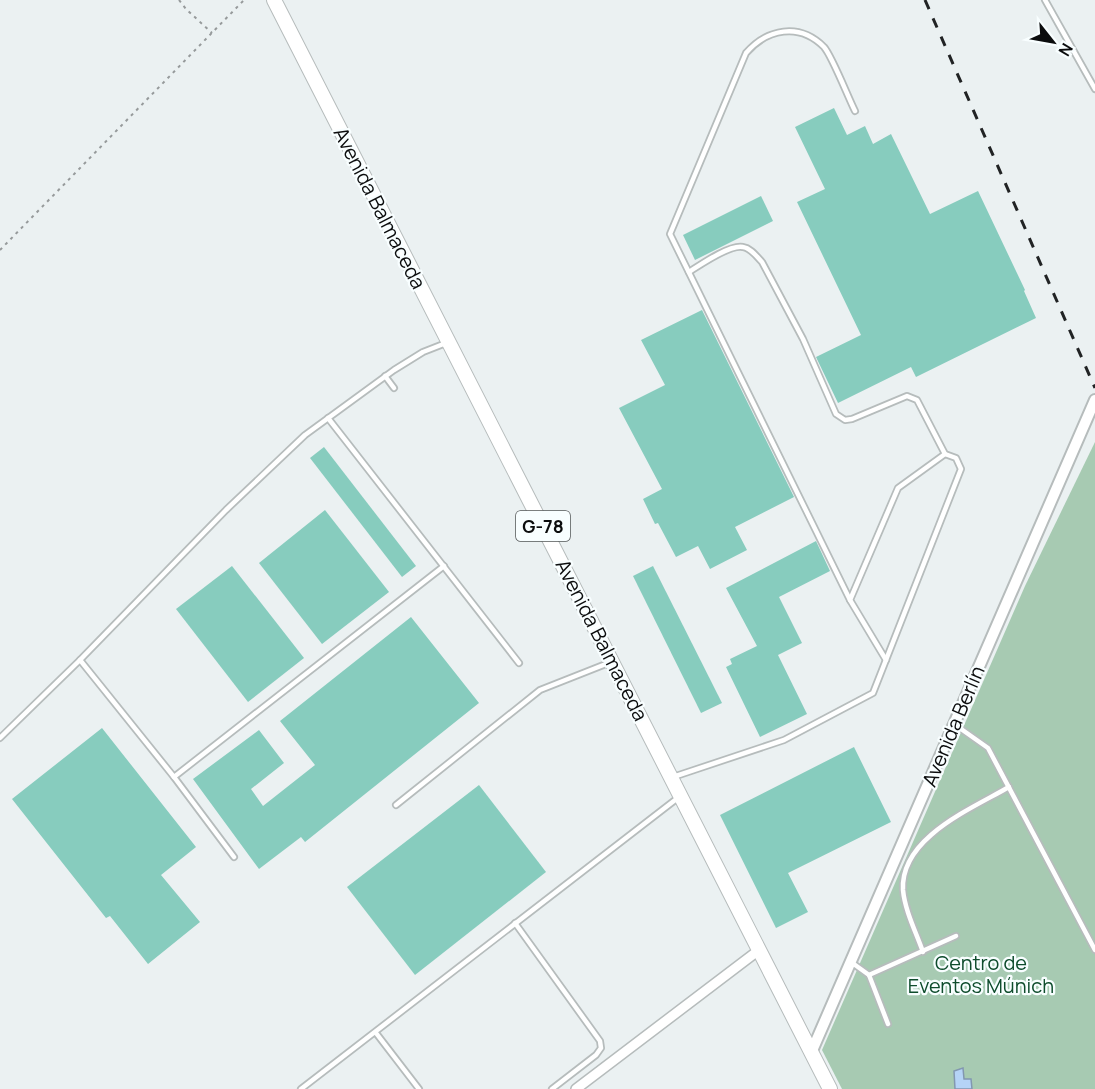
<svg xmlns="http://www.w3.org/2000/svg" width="1095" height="1089" font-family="Manrope,sans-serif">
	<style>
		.green { fill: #a7cab2 }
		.water { fill: #b5d3f6; stroke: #8297b0; stroke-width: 1.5 }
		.building { fill: #87ccbe }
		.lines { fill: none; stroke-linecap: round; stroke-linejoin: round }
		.service-casing { stroke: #b6bcbc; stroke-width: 8 }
		.minor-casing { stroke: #b6bcbc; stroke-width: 12 }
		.tertiary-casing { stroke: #b6bcbc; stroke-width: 14 }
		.primary-casing { stroke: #b6bcbc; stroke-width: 16 }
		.path { stroke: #969a9b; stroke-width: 2; stroke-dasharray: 3 4.5; stroke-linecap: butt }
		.service { stroke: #fff; stroke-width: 4.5 }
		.minor { stroke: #fff; stroke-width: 9 }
		.tertiary { stroke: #fff; stroke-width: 10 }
		.primary { stroke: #fff; stroke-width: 14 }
		.rail { stroke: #212324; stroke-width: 3; stroke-dasharray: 10 10; stroke-linecap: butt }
		.labels { text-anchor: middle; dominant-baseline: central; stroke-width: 4.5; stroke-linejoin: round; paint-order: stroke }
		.shield { fill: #f8feff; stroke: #525556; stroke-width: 1.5 }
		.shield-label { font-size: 18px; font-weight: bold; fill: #0b0c0d }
		.street-label { font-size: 20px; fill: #0b0c0d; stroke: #f8feff }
		.park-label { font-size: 20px; fill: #0e4c2c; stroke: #f8feff }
	</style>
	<rect width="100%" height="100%" fill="#ebf1f2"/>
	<polygon class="green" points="1095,442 1095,1089 842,1089 822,1050 1025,586"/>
	<polygon class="water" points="963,1068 964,1079 971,1079 972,1089 955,1089 954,1071"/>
	<g class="building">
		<polygon points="834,108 847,135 865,126 873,144 891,134 930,214 978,191 1025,290 1024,291 1036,318 916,377 911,367 838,403 816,357 861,335 797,202 825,189 795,127"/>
		<polygon points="761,196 773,221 695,260 683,235"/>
		<polygon points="702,310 794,497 735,527 747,550 710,569 698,546 676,557 658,523 655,524 643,499 662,489 619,408 665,385 641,340"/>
		<polygon points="324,447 416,566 402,577 310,458"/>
		<polygon points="325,510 389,592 322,644 259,563"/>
		<polygon points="816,541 830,571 779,597 802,643 778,655 807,714 760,737 726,667 732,664 730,659 757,646 726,588"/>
		<polygon points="232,566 304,658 248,702 176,609"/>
		<polygon points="653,566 722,703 701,713 633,576"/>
		<polygon points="411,617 479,703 305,842 301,837 259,869 193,779 259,730 284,763 251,789 263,806 315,765 280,721"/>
		<polygon points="102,728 196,847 161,875 200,922 148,964 110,916 106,918 12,799"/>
		<polygon points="854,747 891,822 788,873 808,912 776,928 720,815"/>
		<polygon points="479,785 546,872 415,975 347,887"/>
	</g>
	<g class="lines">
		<g class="service-casing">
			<g id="service">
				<polyline points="1045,0 1095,89"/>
				<polyline points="385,376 394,388"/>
				<polyline points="328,418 519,663"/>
				<path d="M850,600L670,234L746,53C767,29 799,22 824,47C832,56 848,97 855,111"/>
				<polyline points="80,660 174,777 234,857"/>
				<polyline points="886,660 850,600 898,488 945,454"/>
				<polyline points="954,724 988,748 1095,950"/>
				<polyline points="0,738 80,660 226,510 305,435 394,370 423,352 446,343"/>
				<polyline points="174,777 444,566"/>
				<path d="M673,777L784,740L873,693L961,469L956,458L945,454L917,400L907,396L852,419L845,420L836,414L803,339L762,262C757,257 751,248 743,247C730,244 700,265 689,272"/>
				<polyline points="396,805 540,690 611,662"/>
				<polyline points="515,923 600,1041 601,1048 596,1055 552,1089"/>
				<path d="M923,952C916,932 905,911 903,890C900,838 971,809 1009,787"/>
				<polyline points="851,962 869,975 888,1024"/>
				<polyline points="869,975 956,936"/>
				<polyline points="376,1033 419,1089"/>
				<polyline points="301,1089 679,797"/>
			</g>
		</g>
		<g class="minor-casing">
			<polyline id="minor" points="576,1089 759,950"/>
		</g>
		<g class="tertiary-casing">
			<polyline id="tertiary" points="811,1053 1095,400"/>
		</g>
		<g class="primary-casing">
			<polyline id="primary" points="274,0 830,1089"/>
		</g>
		<g class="path">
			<polyline points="179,0 186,9 212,33"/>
			<polyline points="0,250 244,0"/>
		</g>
		<use href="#service" class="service"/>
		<use href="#minor" class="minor"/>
		<use href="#tertiary" class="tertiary"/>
		<use href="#primary" class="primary"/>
		<polyline class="rail" points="925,0 1095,388"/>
	</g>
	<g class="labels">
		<rect class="shield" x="516" y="511" width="54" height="30" rx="4.5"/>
		<g class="shield-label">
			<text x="543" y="526">G-78</text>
		</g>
		<g class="street-label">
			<text transform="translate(380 208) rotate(63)">Avenida Balmaceda</text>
			<text transform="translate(602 640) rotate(63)">Avenida Balmaceda</text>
			<text transform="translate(953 726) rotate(-67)">Avenida Berlín</text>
		</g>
		<g class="park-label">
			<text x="981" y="962">Centro de<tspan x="981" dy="23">Eventos Múnich</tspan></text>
		</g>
	</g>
	<g transform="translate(1053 42) rotate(121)" stroke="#f8feff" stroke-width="4.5" paint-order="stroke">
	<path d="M0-4.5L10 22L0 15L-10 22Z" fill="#0b0c0d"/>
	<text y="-9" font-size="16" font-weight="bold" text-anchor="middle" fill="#0b0c0d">N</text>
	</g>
</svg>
